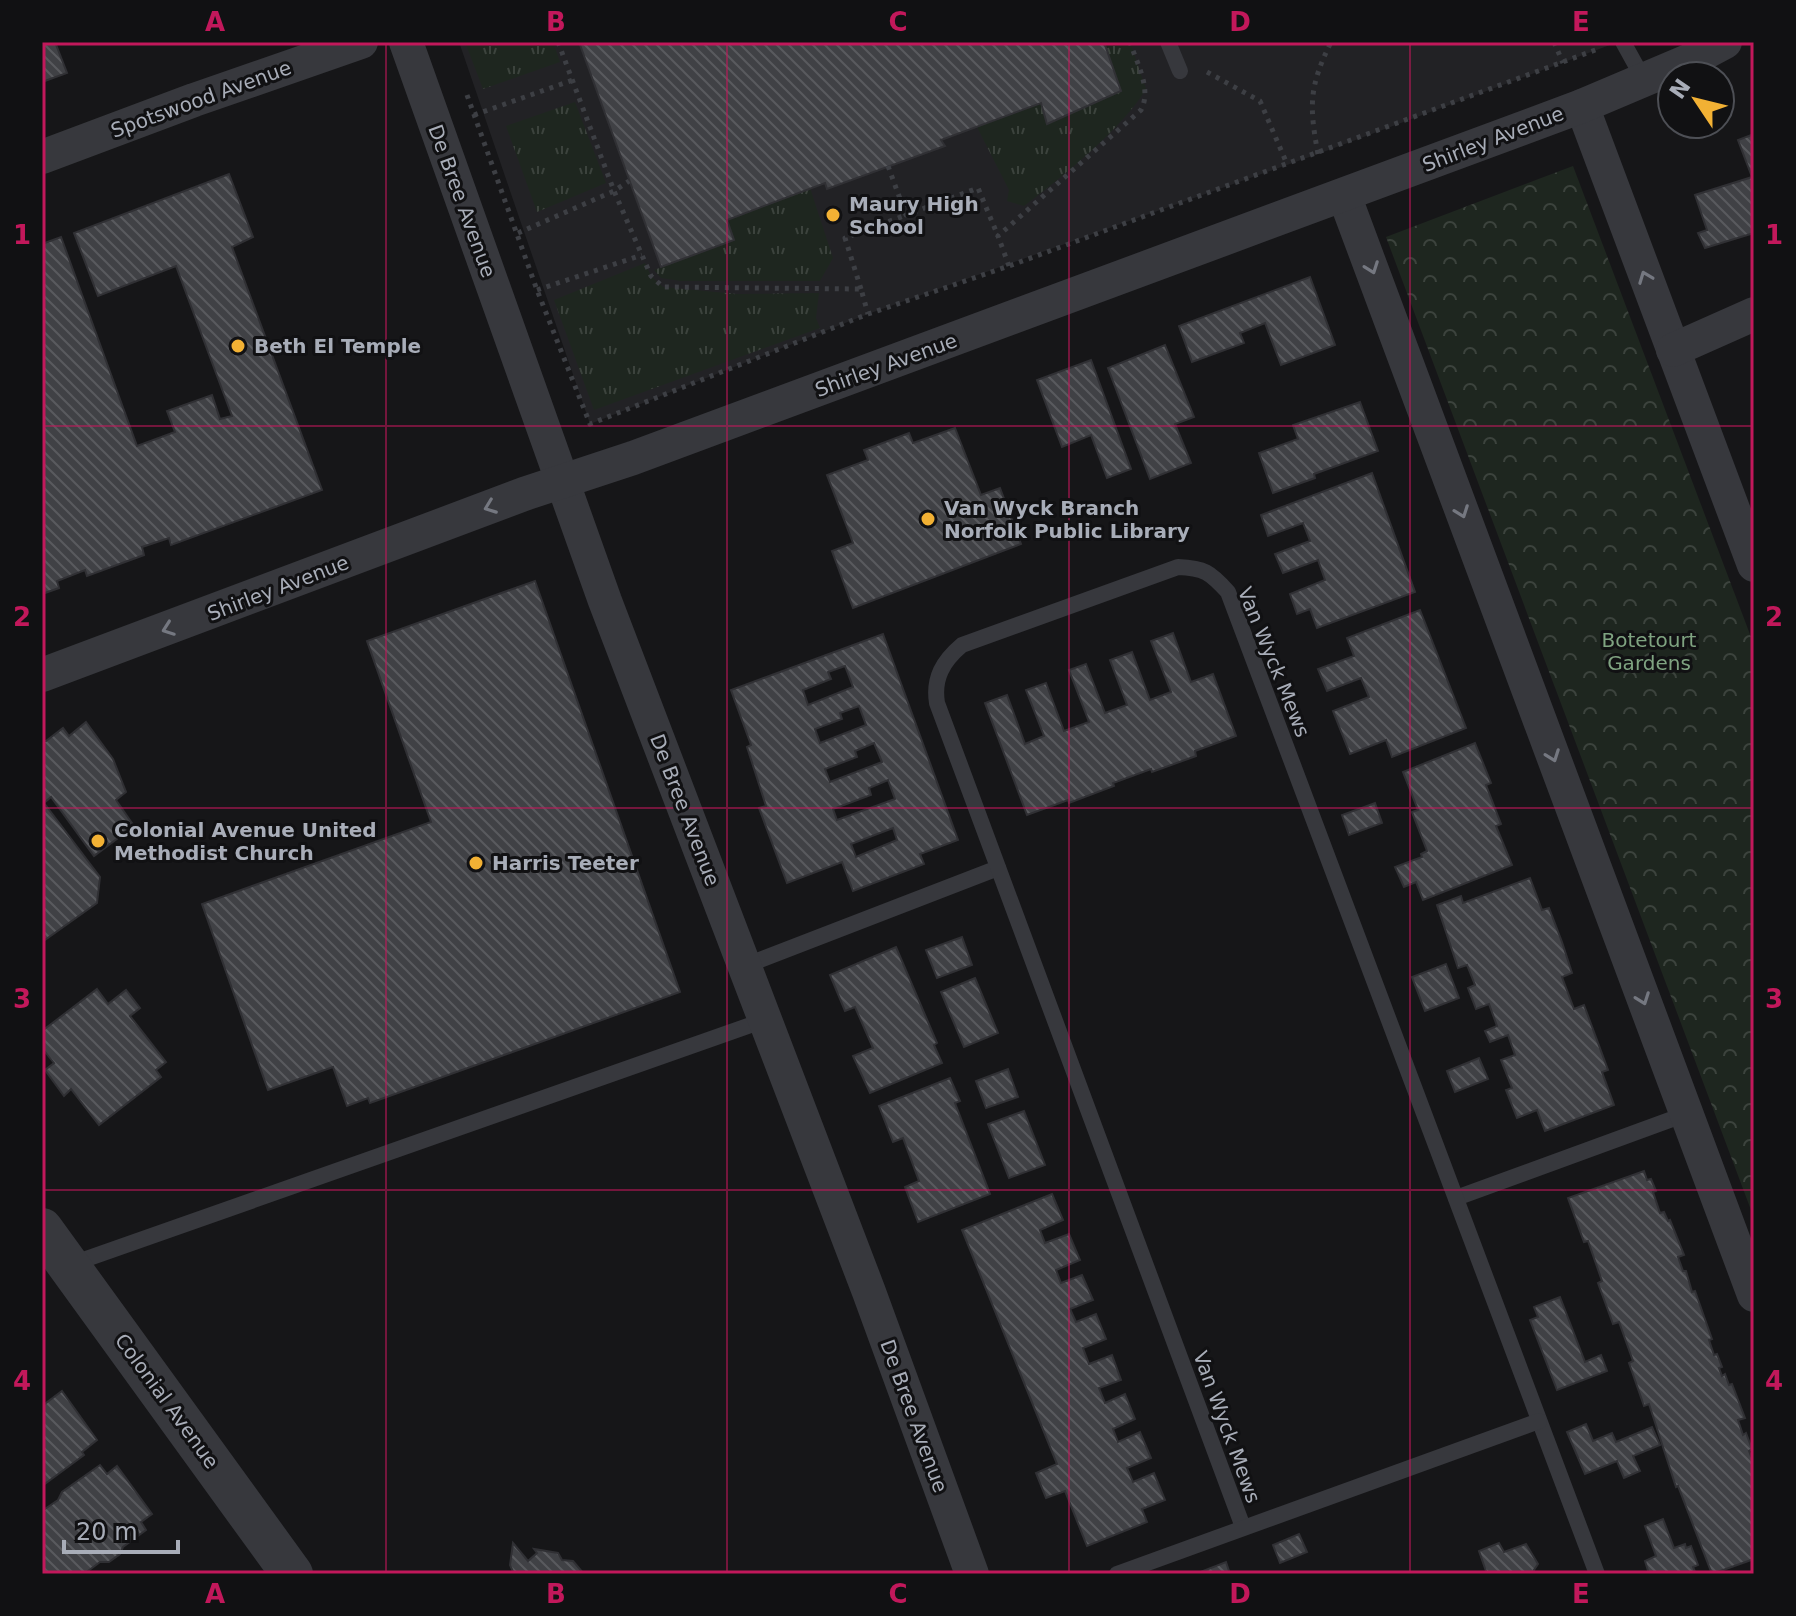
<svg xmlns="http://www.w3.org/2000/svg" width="1796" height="1616" font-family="'DejaVu Sans',sans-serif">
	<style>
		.built { fill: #222225 }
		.grass { fill: url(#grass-tufts) }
		.forest { fill: url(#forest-crowns) }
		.building { fill: url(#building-back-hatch); stroke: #303034; stroke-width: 2; fill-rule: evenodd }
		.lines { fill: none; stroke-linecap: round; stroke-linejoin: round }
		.path { stroke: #3d3f44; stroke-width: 5; stroke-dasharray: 4 6; stroke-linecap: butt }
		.service { stroke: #37383d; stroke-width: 16 }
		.minor { stroke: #37383d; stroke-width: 34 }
		.tertiary { stroke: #37383d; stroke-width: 42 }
		.oneway { stroke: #757881 }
		.grid { fill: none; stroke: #c2185b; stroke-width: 2; stroke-opacity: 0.55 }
		.poi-dot { fill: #f2b134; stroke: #111113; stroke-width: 3 }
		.labels { text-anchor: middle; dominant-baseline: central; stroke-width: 6; stroke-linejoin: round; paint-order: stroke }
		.street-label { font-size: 20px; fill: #a8adb8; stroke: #111113 }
		.poi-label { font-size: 20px; font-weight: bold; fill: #a8adb8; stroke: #111113; text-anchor: start }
		.park-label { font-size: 20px; fill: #7fa381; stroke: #111113 }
		.neatline { fill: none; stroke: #c2185b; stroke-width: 3 }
		.grid-label { font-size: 26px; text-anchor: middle; font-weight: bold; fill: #c2185b }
	</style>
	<defs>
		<pattern id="grass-tufts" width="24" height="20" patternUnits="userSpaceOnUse" patternTransform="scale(2)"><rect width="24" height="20" fill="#1e261f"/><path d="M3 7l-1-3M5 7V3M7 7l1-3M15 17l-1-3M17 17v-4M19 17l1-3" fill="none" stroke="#3c433d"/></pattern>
		<pattern id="forest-crowns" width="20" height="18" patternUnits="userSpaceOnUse" patternTransform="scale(2)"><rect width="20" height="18" fill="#1e261f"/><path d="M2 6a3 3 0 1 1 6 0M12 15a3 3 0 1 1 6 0" fill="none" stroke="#3c433d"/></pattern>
		<pattern id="building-back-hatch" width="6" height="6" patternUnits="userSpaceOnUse" patternTransform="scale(2)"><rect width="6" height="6" fill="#404145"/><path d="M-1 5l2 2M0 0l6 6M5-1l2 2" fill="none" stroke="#595a5e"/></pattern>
	</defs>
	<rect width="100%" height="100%" fill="#161618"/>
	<polygon class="built" points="459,42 1618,42 1318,154 868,314 590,424"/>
	<g class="grass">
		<polygon points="465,42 553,42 560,62 483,89"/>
		<path d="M1104,42H1130L1146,89C1123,128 1061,178 1024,206L1007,201L1009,190L977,127L1041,103L1047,124Z"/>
		<polygon points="575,102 606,183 537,212 506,126"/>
		<polygon points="810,188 833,258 820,281 681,281 661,278 654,270 734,240 727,220"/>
		<polygon points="645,263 651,276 663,287 737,294 819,293 816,318 820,328 594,410 554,300"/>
	</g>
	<polygon class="forest" points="1573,166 1754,645 1754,1218 1386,237"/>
	<g class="building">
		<polygon points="42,42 55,42 67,73 42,82"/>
		<polygon points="579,42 1104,42 1121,91 1047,124 1041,103 941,140 945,146 827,189 825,183 727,220 734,240 661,267"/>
		<polygon points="1754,134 1754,233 1705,248 1698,233 1707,230 1695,195 1752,177 1738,140"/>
		<polygon points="229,174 253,237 232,247 322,490 171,545 169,538 142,547 144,555 87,576 85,570 57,581 59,588 42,594 42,244 61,237 137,446 175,432 167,411 212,395 220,419 232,416 176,266 98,296 74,233"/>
		<polygon points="1310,277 1335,345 1281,365 1265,323 1240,333 1244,343 1192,362 1179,326"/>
		<polygon points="1165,345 1194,417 1175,424 1191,463 1150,479 1108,368"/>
		<polygon points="1091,360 1131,469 1107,478 1091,435 1062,447 1037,380"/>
		<polygon points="1360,402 1378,451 1314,474 1315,478 1273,493 1259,453 1298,439 1293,425"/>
		<polygon points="955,428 981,495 1000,488 1021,544 853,608 832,551 853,543 827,475 868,460 864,450 909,433 913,443"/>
		<polygon points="1372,473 1415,592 1317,628 1310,609 1297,614 1290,594 1325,580 1318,560 1283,573 1275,554 1310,541 1303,523 1268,536 1261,515"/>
		<polygon points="535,581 680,992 370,1103 368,1098 347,1106 333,1067 268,1090 202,904 431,822 367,641"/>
		<polygon points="1420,610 1466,728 1392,757 1386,740 1350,754 1333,711 1369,697 1361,678 1327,691 1318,669 1354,656 1347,638"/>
		<polygon points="1173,633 1191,682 1213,674 1236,736 1195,751 1196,756 1152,772 1151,769 1113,783 1114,786 1069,803 1068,800 1027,815 985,703 1007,695 1025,744 1044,736 1026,690 1046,683 1064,731 1089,722 1069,670 1086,664 1105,713 1127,705 1110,660 1132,652 1150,700 1171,692 1151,641"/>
		<path d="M883,634L958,840L920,854L924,864L853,891L842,862L787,883L759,808L766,806L747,747L751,745L731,690ZM845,666L853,687L808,705L803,690L831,679L828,672ZM859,706L866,725L820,743L815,729L842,719L840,713ZM874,743L882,762L830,782L825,769L857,757L855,751ZM888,780L895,799L837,820L833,809L871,795L869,788ZM893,828L897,840L856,857L851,844Z"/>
		<polygon points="86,722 113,759 126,792 116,800 134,826 94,856 51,797 44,803 100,877 97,903 42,942 42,741 46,741 63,728 69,736"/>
		<polygon points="1475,743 1491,783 1486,785 1501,824 1496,826 1512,865 1423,900 1416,882 1404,887 1395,867 1422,857 1421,854 1427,851 1412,812 1418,810 1403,772"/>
		<polygon points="1375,803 1382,823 1349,835 1342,815"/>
		<polygon points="1530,878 1542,910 1549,908 1562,942 1572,973 1562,977 1574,1009 1584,1005 1608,1070 1602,1072 1614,1105 1545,1131 1537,1110 1517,1118 1506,1090 1512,1088 1501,1060 1515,1055 1508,1035 1490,1042 1485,1031 1497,1026 1489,1004 1476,1009 1468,988 1475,985 1467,965 1458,968 1437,905 1461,896 1463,903"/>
		<polygon points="962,937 972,965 937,978 926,950"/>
		<polygon points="896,947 937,1043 934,1045 942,1063 870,1093 853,1056 873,1048 855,1007 845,1011 830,975"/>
		<polygon points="1446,964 1459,998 1425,1011 1412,977"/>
		<polygon points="975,978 998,1033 964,1047 941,992"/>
		<polygon points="97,989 108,1004 126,990 140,1008 130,1016 166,1062 156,1070 161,1077 99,1125 71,1089 64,1096 45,1070 54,1063 42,1048 42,1031"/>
		<polygon points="1479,1058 1488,1079 1455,1092 1447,1071"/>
		<polygon points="1008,1069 1018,1097 986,1108 976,1081"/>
		<polygon points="950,1078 960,1101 955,1103 990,1194 918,1222 905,1187 919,1181 903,1138 893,1142 879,1106"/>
		<polygon points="1024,1111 1045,1165 1009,1178 988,1124"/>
		<polygon points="1644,1171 1647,1180 1651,1179 1656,1191 1653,1192 1660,1213 1664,1212 1668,1221 1670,1220 1684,1255 1678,1257 1683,1271 1686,1271 1692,1292 1695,1291 1712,1339 1709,1340 1714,1355 1717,1354 1722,1367 1719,1368 1722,1376 1725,1374 1729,1385 1732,1384 1745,1418 1738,1420 1743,1435 1746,1433 1752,1449 1749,1451 1751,1456 1754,1454 1754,1559 1712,1574 1678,1486 1676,1487 1649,1404 1644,1406 1629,1363 1633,1361 1619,1322 1613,1324 1598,1283 1602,1281 1588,1241 1584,1242 1568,1198"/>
		<polygon points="1052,1194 1063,1220 1040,1230 1045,1243 1069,1234 1080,1260 1056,1270 1061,1283 1082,1275 1093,1300 1070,1309 1076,1322 1096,1314 1106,1339 1083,1348 1089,1364 1112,1355 1121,1380 1099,1388 1105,1403 1125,1394 1135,1419 1113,1429 1118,1442 1140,1432 1151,1458 1127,1468 1133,1482 1154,1473 1165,1500 1142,1509 1147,1522 1087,1546 1065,1491 1046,1498 1036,1473 1057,1464 962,1230"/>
		<polygon points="1560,1297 1585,1362 1601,1355 1607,1371 1557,1390 1530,1320 1538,1317 1534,1307"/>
		<polygon points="62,1391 97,1440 82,1452 84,1455 42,1486 42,1406"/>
		<polygon points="1586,1424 1593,1441 1612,1433 1616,1442 1652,1427 1660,1445 1633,1456 1640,1471 1624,1478 1617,1461 1585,1474 1567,1432"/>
		<polygon points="100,1465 107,1474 117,1466 152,1514 141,1522 146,1530 123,1547 120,1554 109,1562 100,1562 84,1574 42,1574 42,1511 58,1500 62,1492"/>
		<polygon points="1663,1519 1674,1548 1685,1544 1686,1548 1691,1546 1698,1565 1693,1567 1696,1574 1649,1574 1645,1561 1656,1556 1645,1526"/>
		<polygon points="1299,1534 1307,1552 1280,1563 1273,1545"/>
		<polygon points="513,1543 528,1561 537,1553 534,1549 558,1553 562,1560 573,1561 584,1574 514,1574 510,1565"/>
		<polygon points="1499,1543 1504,1552 1526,1544 1538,1564 1534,1570 1535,1574 1487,1574 1479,1551"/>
		<polygon points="1226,1562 1230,1574 1198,1574 1198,1573"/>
	</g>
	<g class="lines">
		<g class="path">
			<polyline points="558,42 614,191 651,276 663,287 861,289 868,314"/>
			<polyline points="1554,42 1563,63"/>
			<polyline points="1207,72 1260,101 1287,164"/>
			<polyline points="467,95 537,290 590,424 868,314 1009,266 1598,49"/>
			<polyline points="474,115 573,80"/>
			<path d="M1318,154C1309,105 1309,87 1331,42"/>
			<polyline points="888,166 906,215 978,188 998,236"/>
			<polyline points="518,233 614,191 629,181"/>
			<path d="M1009,266L998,236L1141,110C1152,89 1137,64 1130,42"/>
			<polyline points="861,289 845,238 906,215"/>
			<polyline points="537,290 642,255"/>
		</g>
		<g class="service">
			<polyline points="1168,42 1180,71"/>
			<polyline points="1623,42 1644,80"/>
			<polyline points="744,966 998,868"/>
			<polyline points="1456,1198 1686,1114"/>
			<polyline points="69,1265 765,1020"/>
			<path d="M1243,1527L937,703C933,678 943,661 962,645L1178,567C1204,568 1210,572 1228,592L1597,1574"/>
			<polyline points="1117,1574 1539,1421"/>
		</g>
		<g class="minor">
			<polyline points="406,42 605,601 869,1292 972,1574"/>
			<polyline points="1582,106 1754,565"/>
			<polyline points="42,157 194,100 361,42"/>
			<polyline points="1344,195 1754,1295"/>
			<polyline points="1673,350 1754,314"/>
			<polyline points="42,675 524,494 633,458 1582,106 1693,59 1725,42"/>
		</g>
		<polyline class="tertiary" points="42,1229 292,1574"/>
	</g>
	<defs><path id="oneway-chevron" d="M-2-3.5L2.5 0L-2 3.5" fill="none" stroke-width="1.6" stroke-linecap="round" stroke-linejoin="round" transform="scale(2)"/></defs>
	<g class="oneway">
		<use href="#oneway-chevron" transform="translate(1372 268) rotate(70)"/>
		<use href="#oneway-chevron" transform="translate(1645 277) rotate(-111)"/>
		<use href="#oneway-chevron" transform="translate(490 507) rotate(159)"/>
		<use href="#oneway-chevron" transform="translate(1462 512) rotate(70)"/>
		<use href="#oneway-chevron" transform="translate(168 629) rotate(160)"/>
		<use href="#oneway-chevron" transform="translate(1553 756) rotate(70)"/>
		<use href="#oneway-chevron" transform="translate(1643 999) rotate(70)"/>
	</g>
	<path class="grid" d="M386,42V1574M727,42V1574M1069,42V1574M1410,42V1574M42,426H1754M42,808H1754M42,1190H1754"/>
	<g class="poi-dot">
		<circle cx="833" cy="215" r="8"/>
		<circle cx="238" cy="346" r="8"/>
		<circle cx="928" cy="519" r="8"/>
		<circle cx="98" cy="841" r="8"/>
		<circle cx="476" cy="863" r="8"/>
	</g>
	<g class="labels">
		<g class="street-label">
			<text transform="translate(201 99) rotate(-20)">Spotswood Avenue</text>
			<text transform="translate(1493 139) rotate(-21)">Shirley Avenue</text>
			<text transform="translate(462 201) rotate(70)">De Bree Avenue</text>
			<text transform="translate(886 365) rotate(-20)">Shirley Avenue</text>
			<text transform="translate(278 588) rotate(-21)">Shirley Avenue</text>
			<text transform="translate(1274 662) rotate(68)">Van Wyck Mews</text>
			<text transform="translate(685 810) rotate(69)">De Bree Avenue</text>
			<text transform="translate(167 1401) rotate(54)">Colonial Avenue</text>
			<text transform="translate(914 1416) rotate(70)">De Bree Avenue</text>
			<text transform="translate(1227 1427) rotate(70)">Van Wyck Mews</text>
		</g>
		<g class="poi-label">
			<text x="849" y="204">Maury High<tspan x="849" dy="23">School</tspan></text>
			<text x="254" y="346">Beth El Temple</text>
			<text x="944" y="508">Van Wyck Branch<tspan x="944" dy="23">Norfolk Public Library</tspan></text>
			<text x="114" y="830">Colonial Avenue United<tspan x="114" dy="23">Methodist Church</tspan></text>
			<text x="492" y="863">Harris Teeter</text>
		</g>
		<g class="park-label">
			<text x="1649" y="640">Botetourt<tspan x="1649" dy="23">Gardens</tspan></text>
		</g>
	</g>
	<rect width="1796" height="1616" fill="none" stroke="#111113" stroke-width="88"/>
	<g transform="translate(1696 100) rotate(305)"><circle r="38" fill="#111113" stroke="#4d4f55" stroke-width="2"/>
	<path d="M0-6L14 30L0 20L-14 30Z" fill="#f2b134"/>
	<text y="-12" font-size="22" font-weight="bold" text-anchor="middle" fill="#a8adb8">N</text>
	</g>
	<path d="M64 1540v12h114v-12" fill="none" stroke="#a8adb8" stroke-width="4"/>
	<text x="76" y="1540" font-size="24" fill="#a8adb8" stroke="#111113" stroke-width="6" paint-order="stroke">20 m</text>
	<rect x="44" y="44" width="1708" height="1528" class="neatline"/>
	<g class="grid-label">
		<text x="215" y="31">A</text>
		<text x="556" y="31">B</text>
		<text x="898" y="31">C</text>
		<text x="1240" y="31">D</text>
		<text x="1581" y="31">E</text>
		<text x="22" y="244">1</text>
		<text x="1774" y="244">1</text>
		<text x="22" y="626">2</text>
		<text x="1774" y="626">2</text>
		<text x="22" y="1008">3</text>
		<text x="1774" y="1008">3</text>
		<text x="22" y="1390">4</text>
		<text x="1774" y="1390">4</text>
		<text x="215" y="1603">A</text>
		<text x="556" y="1603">B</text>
		<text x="898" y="1603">C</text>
		<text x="1240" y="1603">D</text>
		<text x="1581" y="1603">E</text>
	</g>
</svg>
